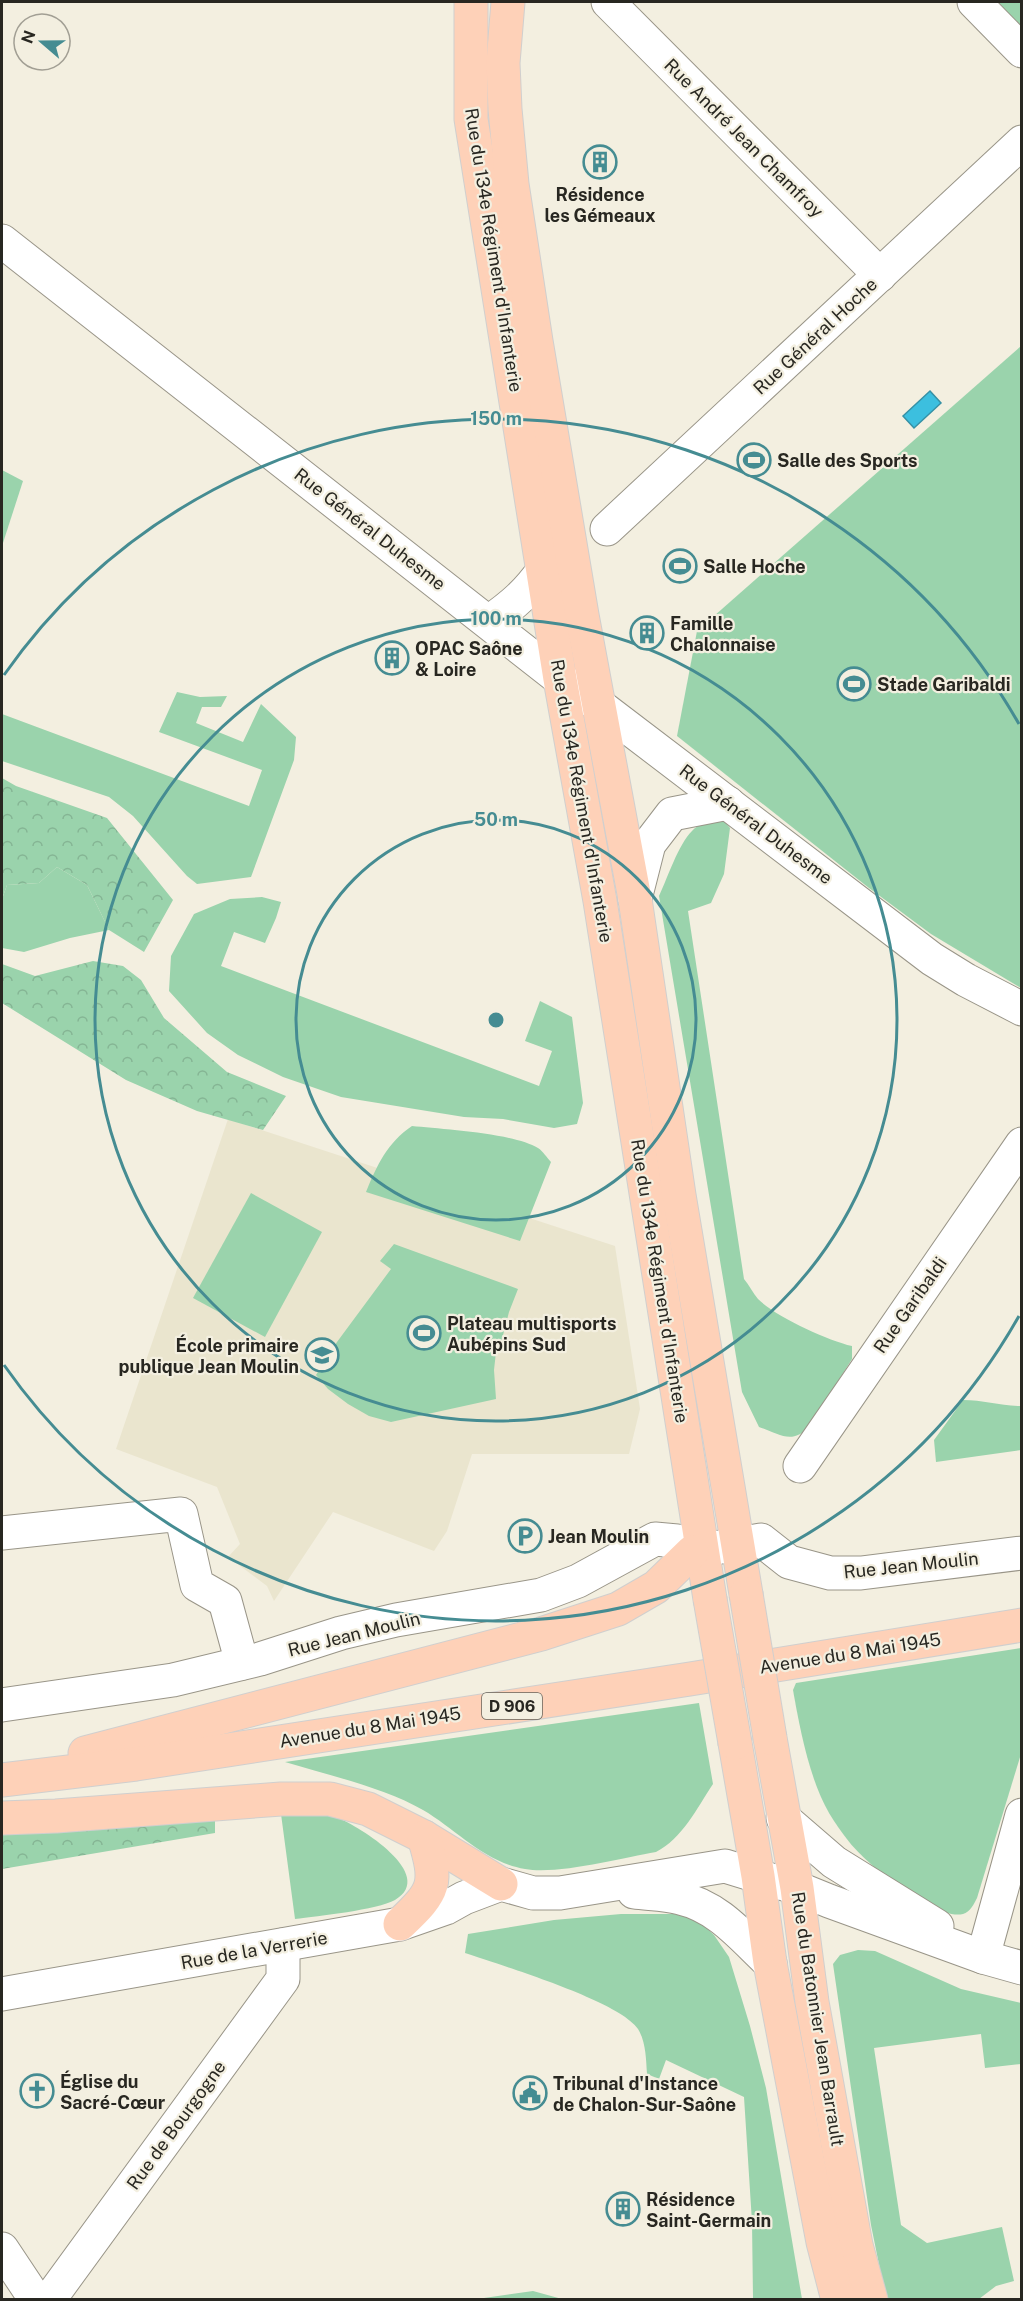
<svg xmlns="http://www.w3.org/2000/svg" width="1023" height="2301" font-family="'Public Sans',sans-serif">
	<style>
		.built { fill: #eae5ce }
		.green { fill: #9ad3ac }
		.forest { fill: url(#forest-crowns) }
		.water { fill: #3cbfdf; stroke: #3691a6; stroke-width: 1.5 }
		.lines { fill: none; stroke-linecap: round; stroke-linejoin: round }
		.minor-casing { stroke: #999588; stroke-width: 35 }
		.major-casing { stroke: #d0cfce; stroke-width: 35 }
		.minor { stroke: #fff; stroke-width: 33 }
		.major { stroke: #fed1b8; stroke-width: 33 }
		.major-bridge-casing { stroke: #d0cfce; stroke-width: 35; stroke-linecap: butt }
		.major-bridge { stroke: #fed1b8; stroke-width: 33 }
		.ring { fill: none; stroke: #458c92; stroke-width: 3 }
		.labels { text-anchor: middle; dominant-baseline: central; stroke-width: 4.5; stroke-linejoin: round; paint-order: stroke }
		.shield { fill: #f3efe0; stroke: #65635a; stroke-width: 1.5 }
		.shield-label { font-size: 16px; font-weight: bold; fill: #282721 }
		.street-label { font-size: 18px; fill: #282721; stroke: #f3efe0 }
		.poi-label { font-size: 18px; font-weight: bold; fill: #282721; stroke: #f3efe0; text-anchor: start }
		.centre { fill: #458c92; stroke: #f3efe0; stroke-width: 3 }
		.ring-label { font-size: 18px; text-anchor: middle; font-weight: bold; fill: #458c92; stroke: #f3efe0; stroke-width: 4.5; stroke-linejoin: round; paint-order: stroke }
	</style>
	<defs>
		<pattern id="forest-crowns" width="20" height="18" patternUnits="userSpaceOnUse" patternTransform="scale(1.5)"><rect width="20" height="18" fill="#9ad3ac"/><path d="M2 6a3 3 0 1 1 6 0M12 15a3 3 0 1 1 6 0" fill="none" stroke="#85b594"/></pattern>
	</defs>
	<rect width="100%" height="100%" fill="#f3efe0"/>
	<polygon class="built" points="228,1119 615,1246 640,1409 629,1454 472,1454 447,1531 434,1551 333,1512 274,1601 267,1586 228,1557 240,1544 217,1487 116,1449"/>
	<g class="green">
		<polygon points="998,2 1021,2 1021,27"/>
		<polygon points="1021,346 1021,988 931,934 869,888 677,736 697,631"/>
		<polygon points="2,470 23,481 2,546"/>
		<polygon points="177,692 200,697 227,696 221,707 202,707 196,723 243,742 261,704 296,737 294,760 251,877 197,884 187,876 133,816 109,797 2,761 2,714 249,806 262,770 159,732"/>
		<path d="M718,820L725,822L730,828L724,874L711,903L688,911L744,1279C749,1285 753,1293 758,1299C776,1317 827,1340 852,1346V1359L809,1427C792,1445 779,1434 759,1427L742,1392L659,896C668,877 678,845 692,831C698,824 709,822 718,820Z"/>
		<polygon points="57,867 87,885 109,930 70,938 24,952 2,948 2,899 7,885 39,883"/>
		<polygon points="262,897 281,902 276,918 265,943 234,932 221,966 539,1086 552,1051 525,1041 540,1001 572,1017 583,1103 577,1124 554,1128 503,1119 464,1117 341,1097 283,1077 238,1055 207,1033 169,991 171,956 194,914 230,899"/>
		<path d="M412,1126C441,1129 514,1133 538,1148C543,1151 547,1158 551,1162L520,1241L366,1192C377,1165 387,1143 412,1126Z"/>
		<polygon points="251,1193 322,1232 265,1337 193,1298"/>
		<polygon points="394,1244 518,1289 509,1312 501,1343 497,1343 494,1370 496,1399 391,1422 369,1416 348,1404 328,1389 316,1375 337,1342 391,1269 380,1261"/>
		<path d="M963,1400C983,1400 1001,1406 1021,1406V1450L936,1462L934,1440Z"/>
		<path d="M1021,1648V1754L977,1898C974,1904 970,1912 963,1914C934,1921 867,1864 850,1843C842,1833 835,1823 829,1813C809,1778 800,1729 793,1690L796,1683Z"/>
		<path d="M699,1703L713,1784C697,1808 682,1839 656,1852C622,1858 557,1875 525,1869C484,1862 457,1830 423,1810C385,1788 328,1775 285,1762Z"/>
		<path d="M306,1812C316,1814 328,1815 338,1818C359,1826 438,1875 395,1900C377,1910 318,1916 295,1919L281,1814Z"/>
		<path d="M621,1914H674L698,1920L714,1935L729,1957L750,2026L766,2088L802,2299H749L753,2298L752,2222L744,2097L666,2060L659,2079L647,2074C646,2059 646,2042 638,2029C620,2001 500,1965 465,1953L468,1934L554,1920Z"/>
		<polygon points="858,1950 875,1951 961,1989 1021,2003 1021,2064 985,2068 981,2034 874,2048 901,2225 927,2243 1002,2227 1014,2281 996,2286 979,2299 886,2299 871,2225 833,1964 840,1955"/>
		<polygon points="533,2291 562,2299 477,2299"/>
	</g>
	<g class="forest">
		<polygon points="2,778 16,786 107,818 173,900 144,952 109,930 87,885 57,867 39,883 7,885 2,899"/>
		<polygon points="93,961 123,966 141,980 164,1018 227,1072 286,1096 263,1130 197,1111 126,1080 2,1003 2,964 35,976"/>
		<polygon points="215,1820 215,1833 2,1869 2,1833"/>
	</g>
	<polygon class="water" points="930,391 941,403 914,428 903,416"/>
	<g class="lines">
		<g class="minor-casing">
			<g id="minor">
				<polyline points="608,2 880,275"/>
				<polyline points="974,2 1022,51"/>
				<polyline points="2,241 560,679 600,706 932,959 966,980 1022,1009"/>
				<polyline points="607,529 1022,142"/>
				<path d="M489,622C513,605 527,593 544,569"/>
				<polyline points="635,899 649,844 672,814 728,803"/>
				<polyline points="800,1466 1022,1144"/>
				<polyline points="2,1533 181,1514 197,1585 225,1601 242,1663"/>
				<polyline points="2,1705 173,1680 260,1659 341,1633 396,1620 541,1595 578,1581 655,1539 677,1541 692,1552 761,1540 789,1562 830,1573 861,1573 1022,1553"/>
				<polyline points="783,1818 834,1862 937,1926"/>
				<path d="M634,1892C649,1894 666,1894 680,1898C719,1907 742,1937 770,1963"/>
				<polyline points="983,1957 1022,1815"/>
				<polyline points="2,1994 400,1924 446,1908 464,1898 501,1884 533,1893 560,1893 725,1866 797,1888 829,1901 983,1957 1022,1968"/>
				<polyline points="2,2249 36,2300"/>
				<polyline points="49,2300 283,1979 283,1945"/>
			</g>
		</g>
		<g class="major-casing">
			<g id="major">
				<polyline points="471,2 471,119 560,679 600,901 710,1599"/>
				<polyline points="508,2 503,63 505,109 512,184 536,341 582,615 635,899 679,1195 746,1594"/>
				<polyline points="770,1738 797,1888 812,2002 856,2245 871,2300"/>
				<polyline points="735,1743 758,1876 770,1963 823,2242 838,2300"/>
				<polyline points="85,1753 541,1634 618,1609 656,1587 692,1552"/>
				<polyline points="2,1780 136,1764 690,1679 1022,1625"/>
				<polyline points="2,1818 56,1816 281,1799 330,1799 368,1809 424,1837 501,1884"/>
				<path d="M400,1924C436,1890 438,1884 424,1837"/>
			</g>
		</g>
		<use href="#minor" class="minor"/>
		<use href="#major" class="major"/>
		<g class="major-bridge-casing">
			<g id="major-bridge">
				<polyline points="746,1594 770,1738"/>
				<polyline points="710,1599 735,1743"/>
			</g>
		</g>
		<use href="#major-bridge" class="major-bridge"/>
	</g>
	<g class="ring">
		<circle cx="496" cy="1020" r="200"/>
		<circle cx="496" cy="1020" r="401"/>
		<path d="M1019 1316A601 601 0 0 1 4 1365M4 675A601 601 0 0 1 1019 724"/>
	</g>
	<defs>
		<g id="building-ring" transform="scale(1.725)"><circle r="9.5" fill="#f3efe0" stroke="#458c92" stroke-width="1.5"/><path d="M-4-6H4V6H1V3H-1V6H-4ZM-2.5-4.3h1.7v1.8h-1.7ZM.8-4.3h1.7v1.8H.8ZM-2.5-1h1.7V.8h-1.7ZM.8-1h1.7V.8H.8Z" fill="#458c92"/></g>
		<g id="stadium-ring" transform="scale(1.725)"><circle r="9.5" fill="#f3efe0" stroke="#458c92" stroke-width="1.5"/><path d="M0-5a6.5 5 0 1 0 0 10a6.5 5 0 1 0 0-10ZM-3.5-1.8h7v3.6h-7Z" fill="#458c92"/></g>
		<g id="school-ring" transform="scale(1.725)"><circle r="9.5" fill="#f3efe0" stroke="#458c92" stroke-width="1.5"/><path d="M0-5L7-2L0 1L-7-2ZM-4 1L0 2.5L4 1V4Q0 6-4 4Z" fill="#458c92"/></g>
		<g id="parking-ring" transform="scale(1.725)"><circle r="9.5" fill="#f3efe0" stroke="#458c92" stroke-width="1.5"/><path d="M-3.5-5.5H1a3.5 3.5 0 0 1 0 7H-1V5.5H-3.5ZM-1-3.4V-.6H.8a1.4 1.4 0 0 0 0-2.8Z" fill="#458c92"/></g>
		<g id="church-ring" transform="scale(1.725)"><circle r="9.5" fill="#f3efe0" stroke="#458c92" stroke-width="1.5"/><path d="M-1.2-6h2.4v3.5h3.3v2.4h-3.3V6h-2.4V-.1h-3.3v-2.4h3.3Z" fill="#458c92"/></g>
		<g id="civic-ring" transform="scale(1.725)"><circle r="9.5" fill="#f3efe0" stroke="#458c92" stroke-width="1.5"/><path d="M-.6-6.5H3V-4.5H.6V-3L4-1V1h2V6H-6V1h2V-1L-.6-3ZM-1.2 2.5V6h2.4V2.5Z" fill="#458c92"/></g>
	</defs>
	<g fill-rule="evenodd">
		<use href="#building-ring" x="600" y="162"/>
		<use href="#stadium-ring" x="754" y="460"/>
		<use href="#stadium-ring" x="680" y="566"/>
		<use href="#building-ring" x="647" y="633"/>
		<use href="#building-ring" x="392" y="658"/>
		<use href="#stadium-ring" x="854" y="684"/>
		<use href="#stadium-ring" x="424" y="1333"/>
		<use href="#school-ring" x="322" y="1355"/>
		<use href="#parking-ring" x="525" y="1536"/>
		<use href="#church-ring" x="37" y="2091"/>
		<use href="#civic-ring" x="530" y="2093"/>
		<use href="#building-ring" x="623" y="2209"/>
	</g>
	<g class="labels">
		<rect class="shield" x="482" y="1693" width="60" height="26" rx="4.5"/>
		<g class="shield-label">
			<text x="512" y="1706">D 906</text>
		</g>
		<g class="street-label">
			<text transform="translate(744 138) rotate(45)">Rue André Jean Chamfroy</text>
			<text transform="translate(494 250) rotate(81)">Rue du 134e Régiment d'Infanterie</text>
			<text transform="translate(815 336) rotate(-43)">Rue Général Hoche</text>
			<text transform="translate(370 529) rotate(38)">Rue Général Duhesme</text>
			<text transform="translate(582 801) rotate(80)">Rue du 134e Régiment d'Infanterie</text>
			<text transform="translate(756 824) rotate(37)">Rue Général Duhesme</text>
			<text transform="translate(660 1281) rotate(81)">Rue du 134e Régiment d'Infanterie</text>
			<text transform="translate(910 1305) rotate(-55)">Rue Garibaldi</text>
			<text transform="translate(911 1565) rotate(-6)">Rue Jean Moulin</text>
			<text transform="translate(354 1634) rotate(-14)">Rue Jean Moulin</text>
			<text transform="translate(850 1653) rotate(-9)">Avenue du 8 Mai 1945</text>
			<text transform="translate(370 1727) rotate(-9)">Avenue du 8 Mai 1945</text>
			<text transform="translate(254 1950) rotate(-10)">Rue de la Verrerie</text>
			<text transform="translate(818 2019) rotate(81)">Rue du Batonnier Jean Barrault</text>
			<text transform="translate(176 2125) rotate(-54)">Rue de Bourgogne</text>
		</g>
		<g class="poi-label">
			<text x="600" y="194" text-anchor="middle">Résidence<tspan x="600" dy="21">les Gémeaux</tspan></text>
			<text x="777" y="460">Salle des Sports</text>
			<text x="703" y="566">Salle Hoche</text>
			<text x="670" y="623">Famille<tspan x="670" dy="21">Chalonnaise</tspan></text>
			<text x="415" y="648">OPAC Saône<tspan x="415" dy="21">&amp; Loire</tspan></text>
			<text x="877" y="684">Stade Garibaldi</text>
			<text x="447" y="1323">Plateau multisports<tspan x="447" dy="21">Aubépins Sud</tspan></text>
			<text x="299" y="1345" text-anchor="end">École primaire<tspan x="299" dy="21">publique Jean Moulin</tspan></text>
			<text x="548" y="1536">Jean Moulin</text>
			<text x="60" y="2081">Église du<tspan x="60" dy="21">Sacré-Cœur</tspan></text>
			<text x="553" y="2083">Tribunal d'Instance<tspan x="553" dy="21">de Chalon-Sur-Saône</tspan></text>
			<text x="646" y="2199">Résidence<tspan x="646" dy="21">Saint-Germain</tspan></text>
		</g>
	</g>
	<circle cx="496" cy="1020" r="9" class="centre"/>
	<g class="ring-label">
		<text x="496" y="425">150 m</text>
		<text x="496" y="625">100 m</text>
		<text x="496" y="826">50 m</text>
	</g>
	<rect width="1023" height="2301" fill="none" stroke="#282721" stroke-width="6"/>
	<g transform="translate(42 42) rotate(290)"><circle r="28" fill="#f3efe0" stroke="#a29f94" stroke-width="1.5"/>
	<path d="M0-4.5L10 22L0 15L-10 22Z" fill="#458c92"/>
	<text y="-9" font-size="16" font-weight="bold" text-anchor="middle" fill="#282721">N</text>
	</g>
</svg>
